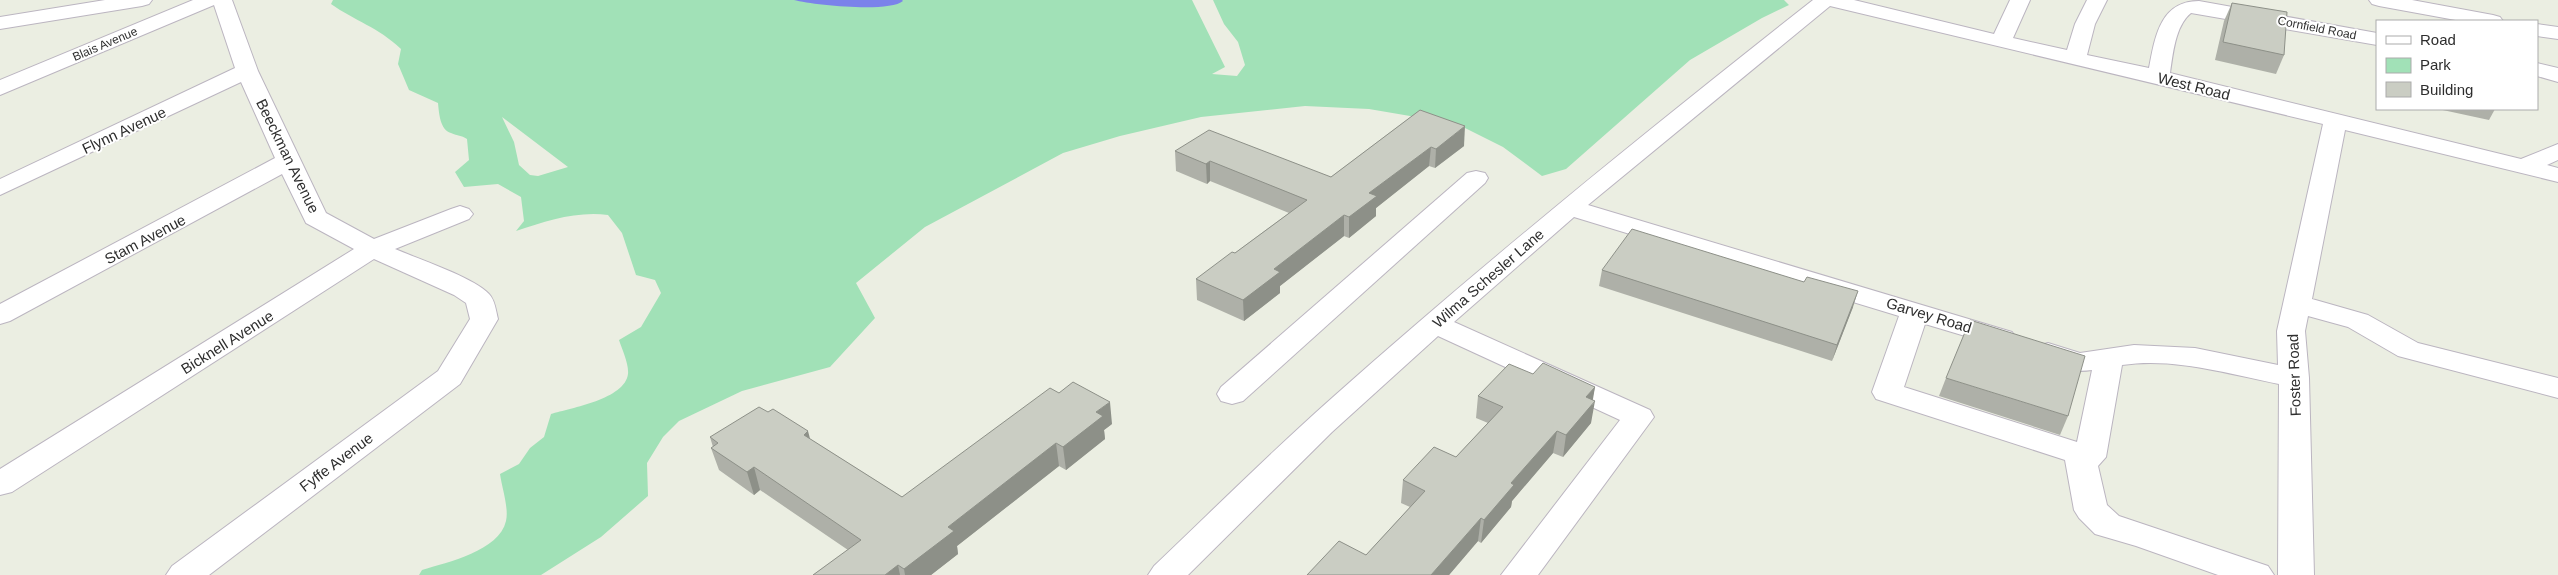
<svg xmlns="http://www.w3.org/2000/svg" width="2558" height="575" font-family="Helvetica,sans-serif">
	<style>
		.green { fill: #a1e1b7; fill-rule: evenodd }
		.water { fill: #7b82ea }
		.lines { fill: none; stroke-linecap: round; stroke-linejoin: round }
		.minor-casing { stroke: #bbb5c0; stroke-width: 2 }
		.minor { fill: #fff; fill-rule: evenodd }
		.wall { fill: #aeb0a8 }
		.shaded-wall { fill: #8d9088 }
		.building { fill: #cacdc3; stroke: #8d9088 }
		.labels { text-anchor: middle; dominant-baseline: central; stroke-width: 4; stroke-linejoin: round; paint-order: stroke }
		.far-street-label { font-size: 12px; fill: #2e2e2e; stroke: #fff }
		.street-label { font-size: 15px; fill: #2e2e2e; stroke: #fff }
	</style>
	<rect width="100%" height="100%" fill="#ebeee2"/>
	<path class="green" d="M333,0H1192L1225,67L1212,74L1237,76L1245,65L1238,42L1224,24L1213,0H1784L1789,5L1762,18L1690,60L1566,169L1542,176L1503,147L1457,124L1369,109L1305,106L1201,117L1120,136L1063,153L925,227L856,283L875,318L830,367L742,391L679,421L663,437L647,463L648,496L601,537L541,575H419L422,570C448,562 499,551 506,521C509,508 502,488 500,474L519,464L530,448L544,437L551,414C571,408 625,399 628,374C629,364 622,349 619,340L641,327L661,293L655,280L636,275L622,233L608,215C576,211 547,221 516,231L524,221L521,197L498,184L464,187L455,172L469,160L467,139C461,135 458,136 451,133C440,130 439,113 438,103L409,90L398,64L401,49C378,27 355,21 331,4ZM502,117L568,167L538,176L530,175L519,165L514,142Z"/>
	<path class="water" d="M794,0H902L903,1C889,13 813,5 794,0Z"/>
	<g class="lines">
		<g class="minor-casing">
			<g id="minor">
				<polygon points="105,0 152,0 149,4 142,6 0,29 0,17"/>
				<path d="M193,0H232L258,71L326,213L374,239L451,209L460,206L469,209L473,214L469,219L395,249C418,259 473,277 489,294C495,300 496,311 498,319L460,384L209,575H166L172,566L438,371L470,319L466,303L454,295L374,259L12,492L0,495V469L354,249L306,223L282,174L10,321L0,324V304L275,158L241,82L0,195V179L235,68L214,5L0,95V80Z"/>
				<path d="M1813,0H1854L1994,34L2010,0H2030L2013,38L2067,50L2075,24L2087,0H2107L2095,24L2087,55L2149,68C2155,37 2160,1 2199,1L2377,33V45L2191,13C2175,26 2173,54 2170,73L2521,159L2558,144V160L2547,165L2558,168V182L2345,130L2312,299L2368,315L2418,343L2558,378V398L2398,356L2348,327L2308,316L2305,331L2309,378L2314,575H2278L2279,384C2229,374 2174,357 2122,365L2106,457L2098,466L2107,505L2119,516L2268,566L2274,575H2218L2136,546L2095,534L2079,518L2074,510L2065,460L1876,399L1872,392L1899,316L1574,217L1454,322L1650,410L1654,417L1538,575H1501L1620,420L1438,336L1332,432L1188,575H1148L1154,566C1213,510 1271,452 1332,398C1487,260 1649,129 1813,0ZM1830,6L2323,124L2277,331L2278,365L2195,348L2134,345L2080,353L2048,343L2038,346L2033,352C2044,368 2074,373 2092,370L2077,442L1904,387L1925,324L2002,347L2012,344L2016,338L2012,332L1588,205Z"/>
				<polygon points="2369,0 2412,0 2493,15 2500,17 2503,21 2461,21 2379,6 2372,4"/>
				<polygon points="2537,24 2558,27 2558,39 2537,36"/>
				<polygon points="2537,63 2558,68 2558,82 2537,76"/>
				<polygon points="1476,171 1485,173 1488,178 1485,183 1243,401 1232,404 1221,401 1217,394 1221,387 1467,173"/>
			</g>
		</g>
		<use href="#minor" class="minor"/>
	</g>
	<g class="wall">
		<polygon points="2232,3 2284,55 2276,74 2215,60 2224,21"/>
		<polygon points="2438,109 2495,109 2489,120"/>
		<polygon points="1420,110 1464,146 1435,168 1429,166 1376,208 1376,216 1349,238 1344,236 1280,286 1280,293 1244,321 1197,300 1196,279 1235,253 1289,213 1210,181 1207,184 1176,171 1175,151 1331,177"/>
		<polygon points="1602,270 1804,282 1853,307 1832,361 1599,286"/>
		<polygon points="1533,374 1595,387 1592,400 1591,423 1563,457 1553,453 1512,501 1511,507 1481,543 1478,541 1449,575 1307,575 1366,555 1410,507 1401,503 1403,480 1456,457 1488,423 1476,418 1478,396"/>
		<polygon points="1946,378 2068,416 2060,435 1939,396"/>
		<polygon points="1112,424 1104,430 1105,439 1066,470 1059,466 957,546 958,554 931,575 813,575 848,550 760,490 754,495 719,470 711,448 713,447 710,437 810,439 902,497"/>
	</g>
	<g class="shaded-wall">
		<polygon points="1465,126 1464,146 1435,168 1436,149"/>
		<polygon points="1431,147 1429,166 1376,208 1376,216 1349,238 1349,217 1369,193"/>
		<polygon points="1210,161 1210,181 1207,184 1206,164"/>
		<polygon points="1344,215 1344,236 1280,286 1280,293 1244,321 1243,300 1274,269"/>
		<polygon points="1858,291 1853,307 1832,361 1837,345"/>
		<polygon points="1595,387 1592,405 1595,401 1591,423 1563,457 1566,435 1586,397"/>
		<polygon points="1110,402 1112,424 1104,430 1105,439 1066,470 1063,447 1096,412"/>
		<polygon points="808,431 814,454 804,435"/>
		<polygon points="1557,431 1553,453 1512,501 1511,507 1481,543 1484,520 1511,483"/>
		<polygon points="1056,443 1059,466 957,546 958,554 931,575 905,575 904,569 948,527"/>
		<polygon points="754,467 760,490 754,495 747,472"/>
		<polygon points="1481,518 1478,541 1449,575 1431,575"/>
		<polygon points="898,565 900,575 885,575"/>
	</g>
	<g class="building">
		<polygon points="2232,3 2287,12 2284,55 2223,42"/>
		<polygon points="1420,110 1465,126 1436,149 1431,147 1369,193 1377,196 1349,217 1344,215 1274,269 1280,272 1243,300 1196,279 1232,252 1235,253 1307,200 1210,161 1206,164 1175,151 1209,130 1331,177"/>
		<polygon points="1632,229 1804,282 1807,277 1858,291 1837,345 1602,270"/>
		<polygon points="1970,320 2085,356 2068,416 1946,378"/>
		<polygon points="1543,363 1595,387 1586,397 1595,401 1566,435 1557,431 1511,483 1514,485 1484,520 1481,518 1431,575 1307,575 1339,541 1366,555 1425,491 1403,480 1434,447 1456,457 1503,407 1478,396 1509,364 1533,374"/>
		<polygon points="1073,382 1110,402 1096,412 1103,416 1063,447 1056,443 948,527 954,531 904,569 898,565 885,575 813,575 861,540 754,467 747,472 711,448 718,443 710,437 759,407 768,412 773,409 808,431 804,435 902,497 1050,388 1059,393"/>
	</g>
	<g class="labels">
		<g class="far-street-label">
			<text transform="translate(2317 28) rotate(11)">Cornfield Road</text>
			<text transform="translate(105 44) rotate(-23)">Blais Avenue</text>
		</g>
		<g class="street-label">
			<text transform="translate(2194 86) rotate(14)">West Road</text>
			<text transform="translate(124 130) rotate(-25)">Flynn Avenue</text>
			<text transform="translate(288 156) rotate(64)">Beeckman Avenue</text>
			<text transform="translate(145 239) rotate(-28)">Stam Avenue</text>
			<text transform="translate(1488 278) rotate(-41)">Wilma Schesler Lane</text>
			<text transform="translate(1929 315) rotate(17)">Garvey Road</text>
			<text transform="translate(227 342) rotate(-32)">Bicknell Avenue</text>
			<text transform="translate(2294 375) rotate(-92)">Foster Road</text>
			<text transform="translate(336 462) rotate(-37)">Fyffe Avenue</text>
		</g>
	</g>
	<rect x="2376" y="20" width="162" height="90" fill="#ffffff" stroke="#ababab"/>
	<rect x="2386" y="36" width="25" height="8" fill="#ffffff" stroke="#ababab"/>
	<text x="2420" y="45" font-size="15" fill="#2e2e2e">Road</text>
	<rect x="2386" y="58" width="25" height="15" fill="#a1e1b7" stroke="#ababab"/>
	<text x="2420" y="70" font-size="15" fill="#2e2e2e">Park</text>
	<rect x="2386" y="82" width="25" height="15" fill="#cacdc3" stroke="#ababab"/>
	<text x="2420" y="95" font-size="15" fill="#2e2e2e">Building</text>
</svg>
